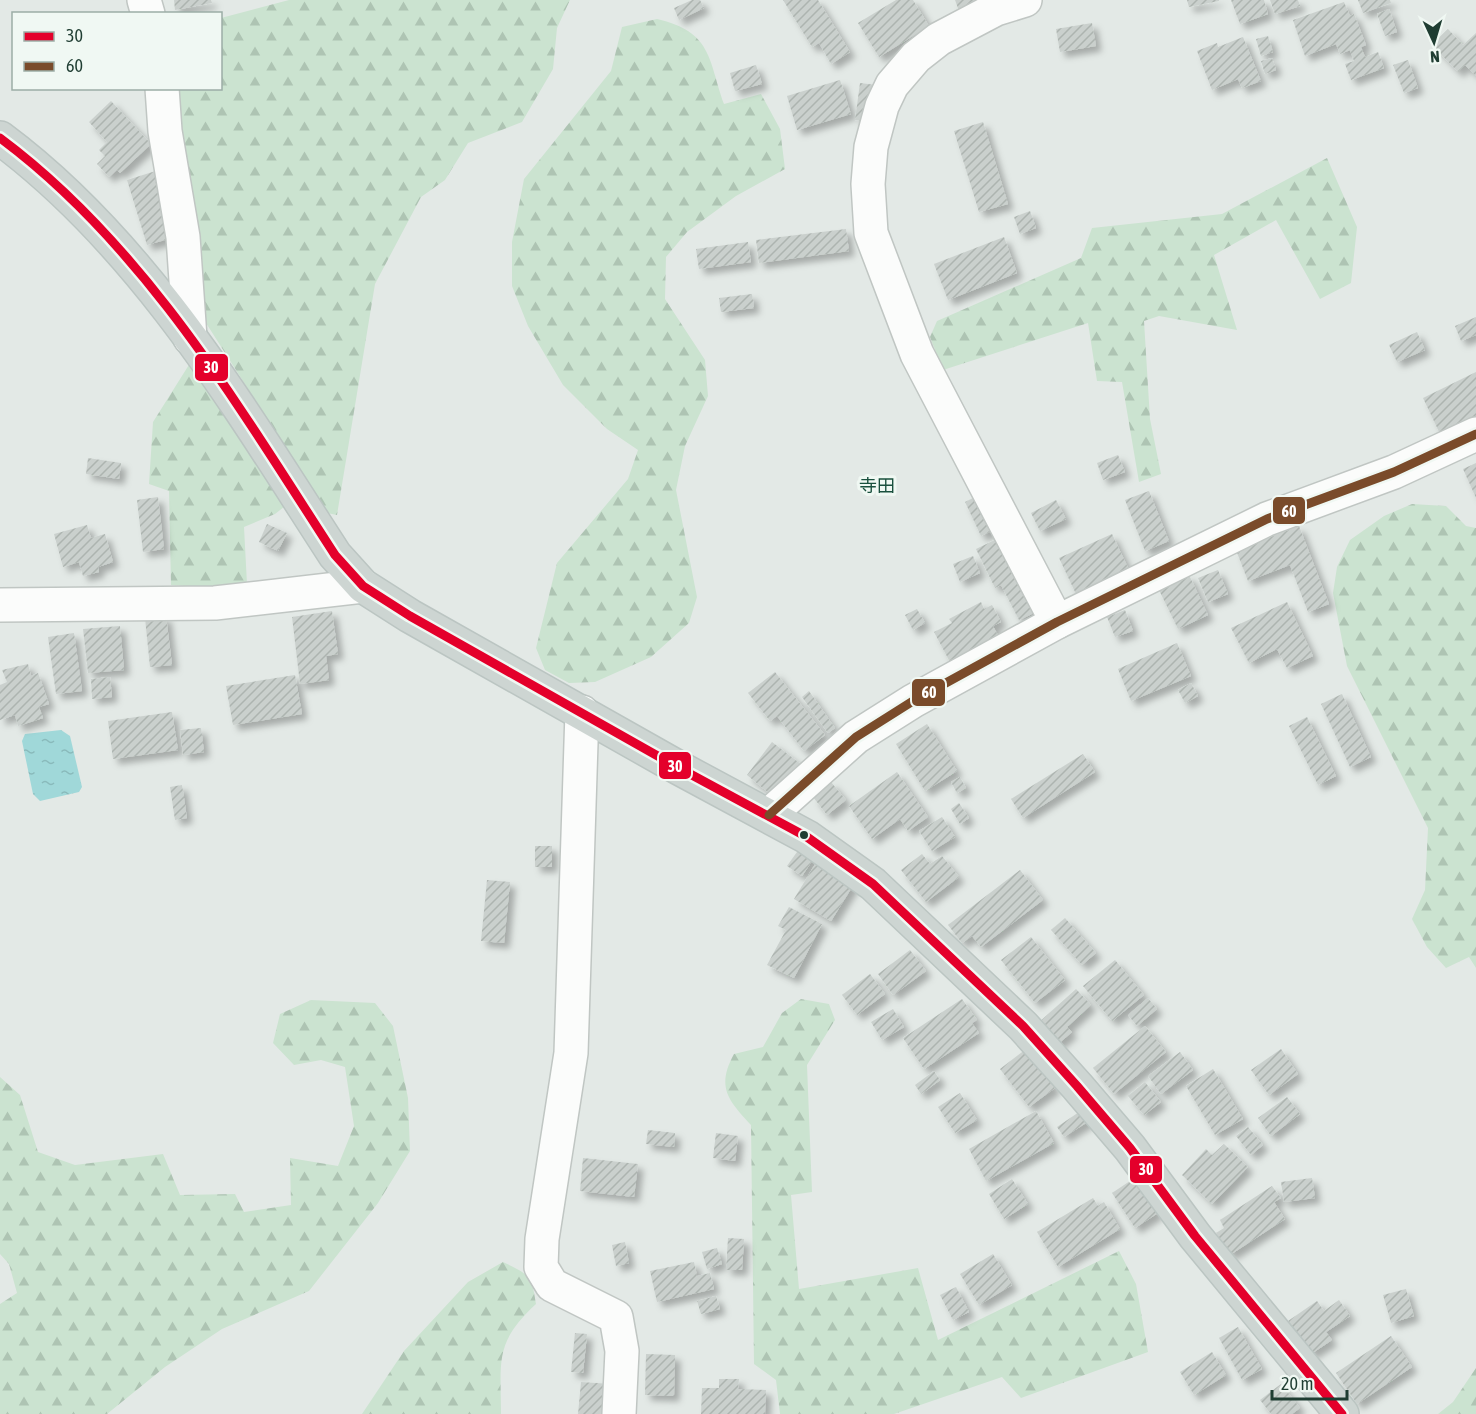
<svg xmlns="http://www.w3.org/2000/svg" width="1476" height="1414" font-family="'Asap Condensed','Noto Sans JP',sans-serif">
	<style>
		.forest { fill: url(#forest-firs) }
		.water { fill: url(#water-ripples) }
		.building { fill: url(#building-hatch); filter: url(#shadow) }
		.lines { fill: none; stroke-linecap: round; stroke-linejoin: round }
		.minor-casing { stroke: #c0c6c3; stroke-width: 36 }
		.major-casing { stroke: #bbc5c2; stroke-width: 36 }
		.minor { stroke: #fbfcfb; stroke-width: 33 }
		.major { stroke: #cdd5d2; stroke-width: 33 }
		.bus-1-casing { stroke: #f0f8f3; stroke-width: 14 }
		.bus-2-casing { stroke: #f0f8f3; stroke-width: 14 }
		.bus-1 { stroke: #e4002b; stroke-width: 9 }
		.bus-2 { stroke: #7a4b2a; stroke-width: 9 }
		.bus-dot { fill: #1f3d32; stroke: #f0f8f3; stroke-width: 2 }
		.labels { text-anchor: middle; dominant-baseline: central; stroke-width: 6; stroke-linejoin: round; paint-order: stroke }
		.neighbourhood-label { font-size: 18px; fill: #1a503e; stroke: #f0f8f3 }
		.line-badge { stroke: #f0f8f3; stroke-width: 2 }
		.badge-label { font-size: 16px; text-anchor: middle; font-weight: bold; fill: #fff }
	</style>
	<defs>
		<pattern id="forest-firs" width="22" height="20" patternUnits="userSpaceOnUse" patternTransform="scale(1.5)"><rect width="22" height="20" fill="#cbe3d0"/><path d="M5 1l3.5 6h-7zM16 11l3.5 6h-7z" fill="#aec4b3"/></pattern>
		<pattern id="water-ripples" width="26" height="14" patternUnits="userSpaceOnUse" patternTransform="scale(1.5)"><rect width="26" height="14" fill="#a0d8d9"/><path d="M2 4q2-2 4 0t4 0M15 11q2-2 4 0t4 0" fill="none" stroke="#89babb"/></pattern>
		<pattern id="building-hatch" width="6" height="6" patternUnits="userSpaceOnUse" patternTransform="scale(1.5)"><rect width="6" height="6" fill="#cad0cd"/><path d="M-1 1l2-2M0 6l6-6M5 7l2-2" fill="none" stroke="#adb4b0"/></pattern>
		<filter id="shadow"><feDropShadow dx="5.5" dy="5.5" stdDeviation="3" flood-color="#0004"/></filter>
	</defs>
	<rect width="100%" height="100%" fill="#e3e9e6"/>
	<g class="forest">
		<polygon points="289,0 570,0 557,28 553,69 522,122 468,143 445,180 421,197 375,284 337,515 327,513 206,323 186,157 174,89 220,88 221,18"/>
		<path d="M657,19C712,32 708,58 724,104L761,94L780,129L785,169L736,196L687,232L666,257L665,299L705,360L708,396L685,446L676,490L697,597L689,623L651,657L595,682L569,683L545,670L536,648L557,563L628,479L638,450L607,429L563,385L528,326L512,286V242L524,179L611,71L622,27Z"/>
		<polygon points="1327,158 1357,227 1351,283 1320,299 1276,220 1214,255 1237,330 1159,316 1144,321 1150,419 1161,474 1139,482 1122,382 1097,381 1088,323 943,370 930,337 937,321 1081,258 1092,228 1222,214"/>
		<polygon points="192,360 289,503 275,514 244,527 247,584 215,588 171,585 169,491 149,484 153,422"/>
		<polygon points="1412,504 1446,506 1466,526 1476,528 1476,968 1469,957 1446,968 1427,947 1412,919 1425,890 1428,828 1347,666 1333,593 1337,567 1350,540 1384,516"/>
		<path d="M801,999L829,1004L835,1020L807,1065L812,1192L791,1195L799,1289L918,1268L938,1340L1119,1251L1136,1284L1148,1352L1021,1398L1002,1377L894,1414H780L776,1380L754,1364L751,1125C728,1100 716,1087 734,1054L763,1047L782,1013Z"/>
		<polygon points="311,1000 375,1003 393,1026 408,1098 410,1151 378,1203 309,1291 222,1329 165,1367 107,1414 0,1414 0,1304 17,1293 9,1264 0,1254 0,1077 20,1095 38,1152 75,1165 163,1154 180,1195 235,1194 244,1212 291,1205 290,1158 338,1166 354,1126 345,1067 321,1060 294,1065 273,1043 280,1014"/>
		<path d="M503,1262C528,1274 532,1275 536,1304C494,1343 501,1361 501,1414H362L404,1351L468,1282Z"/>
		<polygon points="1476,1368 1476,1414 1438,1414 1453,1402"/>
	</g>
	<polygon class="water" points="61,730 70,736 82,787 79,792 40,801 33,794 22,741 25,734"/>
	<g class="building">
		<polygon points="174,0 211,0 212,3 175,10"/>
		<polygon points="692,0 700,0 704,8 679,20 674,8"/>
		<polygon points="783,0 818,0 850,52 831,64 819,43 812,47"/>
		<polygon points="896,0 913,0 929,26 879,57 858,23"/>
		<polygon points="955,0 989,0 959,11"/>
		<polygon points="1187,0 1219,0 1219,1 1189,7"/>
		<polygon points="1231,0 1264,0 1268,14 1240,24"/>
		<polygon points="1270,0 1298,0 1300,6 1275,14"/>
		<polygon points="1358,0 1390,0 1391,3 1363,13"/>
		<polygon points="1344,2 1350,16 1354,14 1366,45 1361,47 1365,57 1378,52 1384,68 1351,80 1345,64 1354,61 1350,50 1340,54 1336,44 1305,56 1293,20"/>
		<polygon points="1389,9 1397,32 1385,36 1377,14"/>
		<polygon points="1092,23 1096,46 1060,52 1056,29"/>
		<polygon points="1448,29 1463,45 1476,33 1476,76 1465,65 1458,72 1432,45"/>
		<polygon points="1268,36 1273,52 1261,56 1256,39"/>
		<polygon points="1243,37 1261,81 1242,88 1238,79 1212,90 1197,51 1217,43 1218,47"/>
		<polygon points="1272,58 1276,70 1265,74 1261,61"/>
		<polygon points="1408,60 1418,88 1404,93 1393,65"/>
		<polygon points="756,65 762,84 735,91 730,73"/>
		<polygon points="840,80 851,114 797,130 787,96"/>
		<polygon points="860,83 876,85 871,122 855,120"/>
		<polygon points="111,101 151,144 120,173 117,170 109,177 97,164 105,156 99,150 107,142 89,122"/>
		<polygon points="983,122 1008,204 979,212 954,131"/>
		<polygon points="162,169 165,178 155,182 172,238 147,245 127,180"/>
		<polygon points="1030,211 1036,228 1020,234 1014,217"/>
		<polygon points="846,229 849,251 759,263 756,240"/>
		<polygon points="1004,237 1017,273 948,300 934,264"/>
		<polygon points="748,242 751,262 699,269 696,249"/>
		<polygon points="752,294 754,308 721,312 719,298"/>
		<polygon points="1476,317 1476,335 1461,341 1455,326"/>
		<polygon points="1417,332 1425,350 1397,362 1389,345"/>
		<polygon points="1476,372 1476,419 1441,436 1423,398"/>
		<polygon points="1118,455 1125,472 1103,480 1097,463"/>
		<polygon points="88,458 121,463 119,479 86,474"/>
		<polygon points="1476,463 1476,498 1463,469"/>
		<polygon points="1149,491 1169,541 1145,551 1125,500"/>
		<polygon points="983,493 1000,527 981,536 965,502"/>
		<polygon points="158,497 164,549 143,552 137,500"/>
		<polygon points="1056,500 1066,519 1040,531 1031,513"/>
		<polygon points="267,524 287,533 278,551 259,542"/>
		<polygon points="87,525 91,538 105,534 113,562 98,567 99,572 83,576 79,562 63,567 54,534"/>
		<polygon points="1299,526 1329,604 1308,612 1290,565 1248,581 1236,550"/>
		<polygon points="1112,534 1129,570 1076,594 1059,558"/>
		<polygon points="1005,535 1041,610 1019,620 1001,585 995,588 976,549"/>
		<polygon points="973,556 980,573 960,582 953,564"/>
		<polygon points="1218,570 1228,594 1208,602 1198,578"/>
		<polygon points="1189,575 1208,615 1178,629 1159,590"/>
		<polygon points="981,602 984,609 992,605 1001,622 993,626 1000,639 951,664 934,632 952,623 949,619"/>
		<polygon points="1287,602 1313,656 1287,668 1277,649 1249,663 1231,628"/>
		<polygon points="917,609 925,623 913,630 905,615"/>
		<polygon points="1125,610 1133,631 1115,637 1107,617"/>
		<polygon points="332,611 338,654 326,656 329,680 300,684 292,617"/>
		<polygon points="166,616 172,665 150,667 145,618"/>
		<polygon points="120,626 124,670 88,673 83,629"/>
		<polygon points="74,633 82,691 56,694 48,637"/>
		<polygon points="1177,643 1191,676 1131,701 1118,669"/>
		<polygon points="28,664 31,676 38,673 49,704 39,707 43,718 18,726 15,715 0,720 0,685 7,682 2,670"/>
		<polygon points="775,672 825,735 804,751 777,716 770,721 748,693"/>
		<polygon points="295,675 302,714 233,725 226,686"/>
		<polygon points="110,677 112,697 92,699 91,679"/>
		<polygon points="1191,683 1198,696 1185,703 1178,690"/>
		<polygon points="809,691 835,728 828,733 802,697"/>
		<polygon points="1342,694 1371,757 1350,767 1321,704"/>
		<polygon points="172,712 178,750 113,759 108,721"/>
		<polygon points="1307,717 1336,776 1318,785 1289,726"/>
		<polygon points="927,724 957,771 925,791 896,744"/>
		<polygon points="201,728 204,752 183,755 180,730"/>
		<polygon points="772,742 802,765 784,787 779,783 770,794 747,775"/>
		<polygon points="1083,754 1095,772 1023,818 1011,799"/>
		<polygon points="897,772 928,817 908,831 900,819 872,839 849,806"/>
		<polygon points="960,777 966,788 957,793 951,782"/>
		<polygon points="831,782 846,800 827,815 813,797"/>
		<polygon points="182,785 187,818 175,820 170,787"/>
		<polygon points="959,803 969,818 960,824 951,809"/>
		<polygon points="942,817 955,837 932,851 919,831"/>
		<polygon points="802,845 816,855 802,876 787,866"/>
		<rect x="535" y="846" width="17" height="21"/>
		<polygon points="922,854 930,864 942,856 959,877 926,902 901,870"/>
		<polygon points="817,861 854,884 831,921 794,899"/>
		<polygon points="1020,870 1043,900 981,947 972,936 962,943 948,925"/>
		<polygon points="487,880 510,882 504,943 481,941"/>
		<polygon points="789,907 822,924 794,978 767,965 786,930 778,926"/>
		<polygon points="1065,918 1096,953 1082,965 1051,930"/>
		<polygon points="1031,937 1065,980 1035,1003 1001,960"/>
		<polygon points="910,950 926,971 893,995 878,974"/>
		<polygon points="1115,960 1144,995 1112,1021 1083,986"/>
		<polygon points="870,974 885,994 857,1015 842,995"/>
		<polygon points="1076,989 1091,1005 1067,1027 1072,1032 1057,1045 1037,1024"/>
		<polygon points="1148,998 1157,1009 1137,1026 1128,1015"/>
		<polygon points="962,999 977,1020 972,1023 979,1033 924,1069 903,1038"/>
		<polygon points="893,1009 904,1027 882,1040 871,1022"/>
		<polygon points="1145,1026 1166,1052 1114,1094 1093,1068"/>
		<polygon points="1026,1049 1055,1088 1029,1107 1000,1069"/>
		<polygon points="1281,1049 1298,1074 1269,1095 1251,1070"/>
		<polygon points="1180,1052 1193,1070 1161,1094 1148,1076"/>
		<polygon points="1213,1069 1243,1119 1215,1135 1186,1086"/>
		<polygon points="934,1071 940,1080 921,1094 915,1085"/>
		<polygon points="1145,1082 1161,1102 1144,1115 1128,1096"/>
		<polygon points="960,1093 977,1120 955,1133 938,1107"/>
		<polygon points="1287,1097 1300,1114 1271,1136 1258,1118"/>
		<polygon points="1082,1110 1089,1121 1064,1137 1057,1127"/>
		<polygon points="1036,1111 1054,1143 986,1181 969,1149"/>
		<polygon points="1248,1127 1263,1145 1251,1155 1236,1136"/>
		<polygon points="648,1130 675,1133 674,1147 646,1144"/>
		<polygon points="716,1133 738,1136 735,1161 713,1158"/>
		<polygon points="1224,1144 1248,1167 1212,1204 1182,1175 1206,1149 1212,1155"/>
		<polygon points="583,1158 638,1164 634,1197 580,1191"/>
		<polygon points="1136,1177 1158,1213 1135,1228 1112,1193"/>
		<polygon points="1312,1178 1315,1198 1284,1202 1281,1182"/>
		<polygon points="1012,1179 1028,1204 1004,1219 989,1194"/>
		<polygon points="1272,1186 1281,1198 1274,1202 1285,1219 1230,1255 1216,1233 1224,1228 1220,1220"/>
		<polygon points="1093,1198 1098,1206 1104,1202 1120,1229 1058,1267 1037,1232"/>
		<polygon points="728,1238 744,1239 742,1270 726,1270"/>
		<polygon points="625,1242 629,1263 616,1266 612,1245"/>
		<polygon points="717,1248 722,1264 707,1269 702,1252"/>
		<polygon points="993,1254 1012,1285 979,1305 960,1274"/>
		<polygon points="694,1262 697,1276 710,1273 714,1289 657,1302 650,1271"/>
		<polygon points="956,1287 969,1312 953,1320 940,1295"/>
		<polygon points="1406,1289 1414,1316 1391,1323 1383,1295"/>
		<polygon points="716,1296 720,1309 701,1314 697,1301"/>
		<polygon points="1339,1300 1350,1316 1326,1332 1332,1340 1311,1354 1288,1321 1317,1301 1324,1311"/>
		<polygon points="1238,1327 1262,1369 1242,1380 1219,1338"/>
		<polygon points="575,1333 587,1334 583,1373 571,1372"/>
		<polygon points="1391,1336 1412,1367 1357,1404 1336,1373"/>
		<polygon points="1212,1352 1226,1375 1194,1395 1180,1372"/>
		<polygon points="646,1354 675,1355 674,1396 645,1395"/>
		<polygon points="719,1379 739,1379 738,1389 766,1390 765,1414 701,1414 702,1388 719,1388"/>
		<polygon points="581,1382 611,1384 608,1414 578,1414"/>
		<polygon points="1281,1384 1300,1408 1292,1414 1271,1414 1260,1400"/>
	</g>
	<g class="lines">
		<g class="minor-casing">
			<g id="minor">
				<polyline points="144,0 148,14"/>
				<polyline points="1025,0 996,9 939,39 916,57 892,85 882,106 871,147 868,184 871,233 917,354 1057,622"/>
				<polyline points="162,88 165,131 183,237 190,338"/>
				<polyline points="0,605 215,603 363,586"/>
				<polyline points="582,712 571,1053 542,1239 541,1267 552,1285 616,1317 622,1351 619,1414"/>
				<polyline points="769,815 856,737 913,701 1057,622 1267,519 1394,472 1476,434"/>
			</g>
		</g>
		<g class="major-casing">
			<path id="major" d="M0,138C144,245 239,407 335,555L363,586L410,616L679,768L807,837L873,884L1023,1026L1077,1086L1130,1148L1195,1236L1342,1414"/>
		</g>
		<use href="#minor" class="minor"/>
		<use href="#major" class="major"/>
		<g class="bus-1-casing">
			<path id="bus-1" d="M0,138C144,245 239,407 335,555L363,586L410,616L679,768L807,837L873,884L1023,1026L1077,1086L1130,1148L1195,1236L1342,1414"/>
		</g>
		<g class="bus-2-casing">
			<polyline id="bus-2" points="769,815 856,737 913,701 1057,622 1267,519 1394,472 1476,434"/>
		</g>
		<use href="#bus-1" class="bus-1"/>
		<use href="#bus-2" class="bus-2"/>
	</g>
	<circle class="bus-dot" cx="804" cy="835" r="5"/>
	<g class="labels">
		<g class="neighbourhood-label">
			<text x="877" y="485">寺田</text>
		</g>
	</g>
	<g class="line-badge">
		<rect x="194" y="353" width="35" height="29" rx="6" fill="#e4002b"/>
		<rect x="1272" y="496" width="34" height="29" rx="6" fill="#7a4b2a"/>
		<rect x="911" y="678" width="35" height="29" rx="6" fill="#7a4b2a"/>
		<rect x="658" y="751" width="34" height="29" rx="6" fill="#e4002b"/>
		<rect x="1129" y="1155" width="34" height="29" rx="6" fill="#e4002b"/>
	</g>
	<g class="badge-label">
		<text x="211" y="373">30</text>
		<text x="1289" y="517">60</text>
		<text x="929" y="698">60</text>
		<text x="675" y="772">30</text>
		<text x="1146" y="1175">30</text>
	</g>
	<rect x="12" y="12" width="210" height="78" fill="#f0f8f3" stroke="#9cada6" stroke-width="1.5"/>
	<rect x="24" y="32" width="30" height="9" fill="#e4002b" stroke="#9cada6" stroke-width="1.5"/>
	<text x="66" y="42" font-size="18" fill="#1f3d32">30</text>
	<rect x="24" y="62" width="30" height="9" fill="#7a4b2a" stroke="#9cada6" stroke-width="1.5"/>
	<text x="66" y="72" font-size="18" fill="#1f3d32">60</text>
	<g transform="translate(1434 42) rotate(176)" stroke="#f0f8f3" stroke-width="4.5" paint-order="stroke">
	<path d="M0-4.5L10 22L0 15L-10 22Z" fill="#1f3d32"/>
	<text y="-9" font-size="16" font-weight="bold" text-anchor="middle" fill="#1f3d32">N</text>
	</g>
	<path d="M1272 1390v9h75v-9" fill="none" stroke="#1f3d32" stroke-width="3"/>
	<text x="1281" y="1390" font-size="18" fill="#1f3d32" stroke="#f0f8f3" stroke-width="4.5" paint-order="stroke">20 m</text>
</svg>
